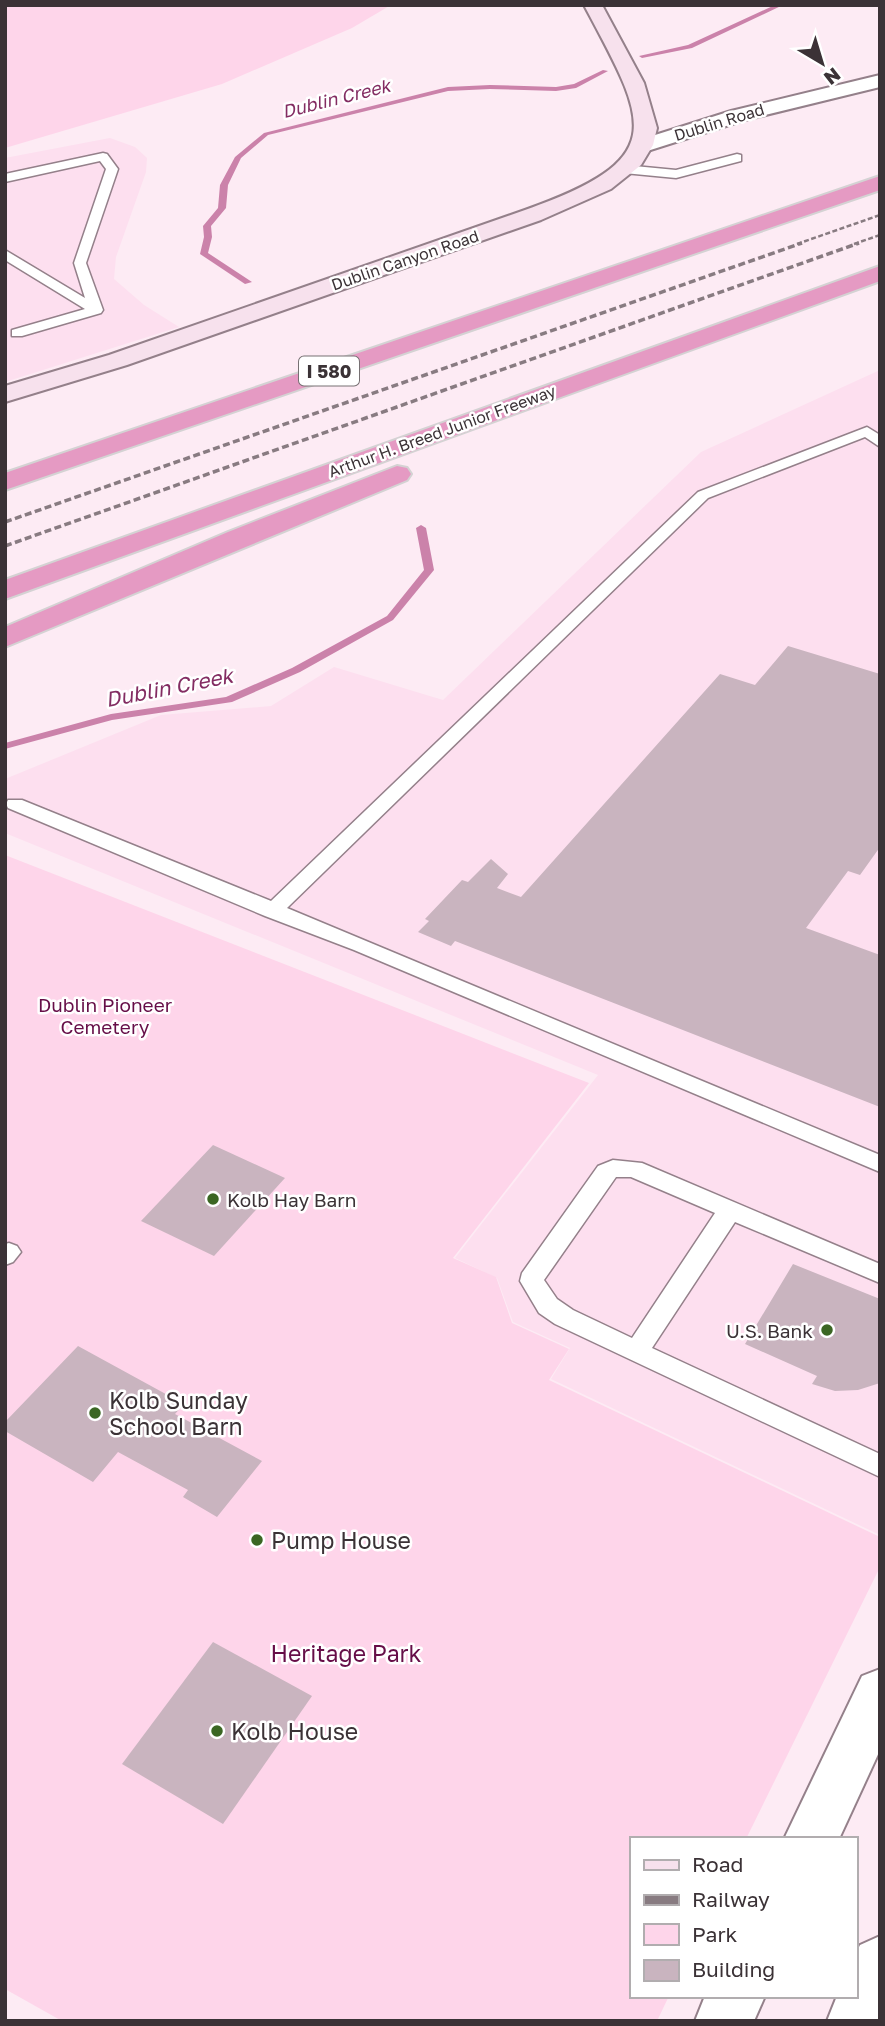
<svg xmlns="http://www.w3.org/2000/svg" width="885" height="2026" font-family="'Golos Text',sans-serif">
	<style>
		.built { fill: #fddfef }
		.green { fill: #fed5ea }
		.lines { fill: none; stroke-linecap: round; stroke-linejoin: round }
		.stream { fill: #cb82aa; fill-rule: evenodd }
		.building { fill: #c9b4bf }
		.service-casing { stroke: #94808a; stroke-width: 3 }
		.minor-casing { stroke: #94808a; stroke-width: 4 }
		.tertiary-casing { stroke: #94808a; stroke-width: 4 }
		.secondary-casing { stroke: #94808a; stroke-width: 4 }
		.motorway-casing { stroke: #d4d2d3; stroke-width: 4 }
		.service { fill: #fff; fill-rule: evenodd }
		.minor { fill: #fff; fill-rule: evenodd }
		.tertiary { fill: #fff; fill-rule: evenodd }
		.secondary { fill: #f7e1ed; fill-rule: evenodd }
		.motorway { fill: #e59ac3; fill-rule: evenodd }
		.rail-far1 { stroke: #887b81; stroke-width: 2.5; stroke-dasharray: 5 2.5; stroke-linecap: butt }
		.rail { stroke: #887b81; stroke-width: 3.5; stroke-dasharray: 7 3.5; stroke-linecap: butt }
		.poi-dot { fill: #3b6623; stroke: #fff; stroke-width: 2.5 }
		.labels { text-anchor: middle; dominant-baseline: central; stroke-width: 5; stroke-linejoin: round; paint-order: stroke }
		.far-street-label { font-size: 16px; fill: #3b3236; stroke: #fff }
		.far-water-label { font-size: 18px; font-style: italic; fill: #832c62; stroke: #fff }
		.shield { fill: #fff; stroke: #767072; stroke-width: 2 }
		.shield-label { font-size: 18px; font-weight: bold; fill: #3b3236 }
		.park-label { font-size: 19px; fill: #660e48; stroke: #fff }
		.poi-label { font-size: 19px; fill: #3b3236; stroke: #fff; text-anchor: start }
		.water-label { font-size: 21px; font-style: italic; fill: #832c62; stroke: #fff }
		.near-poi-label { font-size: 23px; fill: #3b3236; stroke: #fff; text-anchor: start }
		.near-park-label { font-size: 23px; fill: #660e48; stroke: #fff }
	</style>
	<rect width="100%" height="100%" fill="#fdebf4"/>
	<g class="built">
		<polygon points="110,138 135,147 147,158 146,172 116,257 114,279 144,305 179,327 5,382 5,158"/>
		<polygon points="880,370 880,1535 551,1379 570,1348 513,1322 497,1278 455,1258 598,1075 5,833 5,779 161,715 271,706 334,667 443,700 701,452"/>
	</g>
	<g class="green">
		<polygon points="5,5 391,5 352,28 222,84 5,148"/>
		<polygon points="5,855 589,1083 453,1258 496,1277 512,1323 569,1349 549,1380 880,1537 880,1567 746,1839 631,1839 631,1996 669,1996 657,2021 62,2021 5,1989"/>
	</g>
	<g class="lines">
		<g class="stream">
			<polygon points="775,5 783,5 692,48 642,58 639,56 688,45"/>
			<polygon points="603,70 608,71 576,88 556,91 490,89 448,91 268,135 241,158 228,185 226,208 211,226 212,237 208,253 252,282 245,284 200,254 204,237 203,226 218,208 220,185 235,157 264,133 448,87 490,85 556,87 574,84"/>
			<polygon points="421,525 426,528 434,570 393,620 300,672 232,702 112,720 5,749 5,743 111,714 226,697 292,668 387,616 424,570 416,528"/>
		</g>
	</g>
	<g class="building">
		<polygon points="788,646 880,674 880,847 860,875 848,871 806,928 880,955 880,1107 455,941 451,946 418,932 429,921 425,919 462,880 468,882 491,859 508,874 497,888 521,897 720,674 755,685"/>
		<polygon points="213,1145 285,1178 214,1256 141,1221"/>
		<polygon points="793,1264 880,1299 880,1383 858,1390 835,1391 812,1384 817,1376 745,1344"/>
		<polygon points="78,1346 184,1404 175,1414 262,1461 217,1517 183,1497 188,1490 118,1452 93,1482 5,1431 5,1422"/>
		<polygon points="213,1642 312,1696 223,1824 122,1764"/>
	</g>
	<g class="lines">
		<g class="service-casing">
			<g id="service">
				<polygon points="103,153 107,154 118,169 86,263 103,310 101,313 22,336 12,336 12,330 85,309 5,260 5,250 85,298 74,263 106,169 100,161 5,182 5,174"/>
				<polygon points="737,154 741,155 741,161 676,178 624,173 618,169 624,165 676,170"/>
				<polygon points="867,427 880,435 880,447 865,437 708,498 287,908 880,1155 880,1172 354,950 265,916 8,808 6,804 8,800 22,800 271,901 698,492"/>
				<path d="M613,1160L642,1163L880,1264V1283L735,1222L652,1348L880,1454V1477L555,1324L539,1313L520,1281L522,1273L598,1166ZM616,1177H631L715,1213L632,1338L573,1310L557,1299L544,1280Z"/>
				<polygon points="9,1243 17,1246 21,1252 13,1262 5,1265 5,1244"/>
			</g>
		</g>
		<g class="minor-casing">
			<polygon id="minor" points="880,75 880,87 745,120 641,153 633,152 630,147 633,142 731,111"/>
		</g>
		<g class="tertiary-casing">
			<g id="tertiary">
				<polygon points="880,1669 880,1750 839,1839 784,1839 862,1676"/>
				<polygon points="880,1936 880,2021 827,2021 837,1996 855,1996 855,1955 860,1945"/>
				<polygon points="705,1996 765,1996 754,2021 695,2021"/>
			</g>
		</g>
		<g class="secondary-casing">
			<path id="secondary" d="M584,5H602L644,83L657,128L653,145L641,165L611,189L541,220L127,365L5,402V386L109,355L525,210C671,158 648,125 584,5Z"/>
		</g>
		<g class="motorway-casing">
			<g id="motorway">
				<polygon points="880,176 880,190 5,490 5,473"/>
				<polygon points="880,266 880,281 5,599 5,580"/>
				<polygon points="397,466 407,468 411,474 407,480 5,647 5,627 228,532"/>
			</g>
		</g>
		<use href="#service" class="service"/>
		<use href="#minor" class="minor"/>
		<use href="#tertiary" class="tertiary"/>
		<use href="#secondary" class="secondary"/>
		<use href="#motorway" class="motorway"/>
		<g class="rail-far1">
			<polyline points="797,244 880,215"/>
			<polyline points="854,244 880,235"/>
		</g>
		<g class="rail">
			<polyline points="5,522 802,243"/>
			<polyline points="5,546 859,243"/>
		</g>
	</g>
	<g class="poi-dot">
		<circle cx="213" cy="1199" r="7"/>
		<circle cx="827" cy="1330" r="7"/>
		<circle cx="95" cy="1413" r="7"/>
		<circle cx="257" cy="1540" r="7"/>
		<circle cx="217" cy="1731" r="7"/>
	</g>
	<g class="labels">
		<g class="far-street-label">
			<text transform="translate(719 122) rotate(-17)">Dublin Road</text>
			<text transform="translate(405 260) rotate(-19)">Dublin Canyon Road</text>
			<text transform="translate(442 431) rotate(-20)">Arthur H. Breed Junior Freeway</text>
		</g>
		<g class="far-water-label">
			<text transform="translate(336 98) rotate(-14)">Dublin Creek</text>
		</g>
		<rect class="shield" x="299" y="356.5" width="60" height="29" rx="5"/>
		<g class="shield-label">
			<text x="329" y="371">I 580</text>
		</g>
		<g class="park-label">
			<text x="105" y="1004">Dublin Pioneer<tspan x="105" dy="22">Cemetery</tspan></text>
		</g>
		<g class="poi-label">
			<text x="227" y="1199">Kolb Hay Barn</text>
			<text x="813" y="1330" text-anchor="end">U.S. Bank</text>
		</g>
		<g class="water-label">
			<text transform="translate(169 687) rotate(-11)">Dublin Creek</text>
		</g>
		<g class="near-poi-label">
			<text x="109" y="1400">Kolb Sunday<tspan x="109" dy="26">School Barn</tspan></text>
			<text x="271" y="1540">Pump House</text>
			<text x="231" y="1731">Kolb House</text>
		</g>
		<g class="near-park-label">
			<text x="346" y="1653">Heritage Park</text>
		</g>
	</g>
	<rect width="885" height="2026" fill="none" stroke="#3b3236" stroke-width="14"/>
	<rect x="630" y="1837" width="228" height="161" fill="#ffffff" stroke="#b1adaf" stroke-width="2"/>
	<rect x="644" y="1860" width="35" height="10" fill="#f7e1ed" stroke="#b1adaf" stroke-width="2"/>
	<text x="692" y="1872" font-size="21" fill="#3b3236">Road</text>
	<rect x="644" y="1895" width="35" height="10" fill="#887b81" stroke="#b1adaf" stroke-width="2"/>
	<text x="692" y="1907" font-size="21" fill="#3b3236">Railway</text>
	<rect x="644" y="1924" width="35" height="21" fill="#fed5ea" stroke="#b1adaf" stroke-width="2"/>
	<text x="692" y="1942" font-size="21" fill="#3b3236">Park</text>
	<rect x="644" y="1960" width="35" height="21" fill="#c9b4bf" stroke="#b1adaf" stroke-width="2"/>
	<text x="692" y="1977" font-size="21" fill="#3b3236">Building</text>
	<g transform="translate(822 63) rotate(142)" stroke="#ffffff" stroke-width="5" paint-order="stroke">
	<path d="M0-5L12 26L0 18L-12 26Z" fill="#3b3236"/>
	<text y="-10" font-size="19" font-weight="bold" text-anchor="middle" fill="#3b3236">N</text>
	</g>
</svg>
